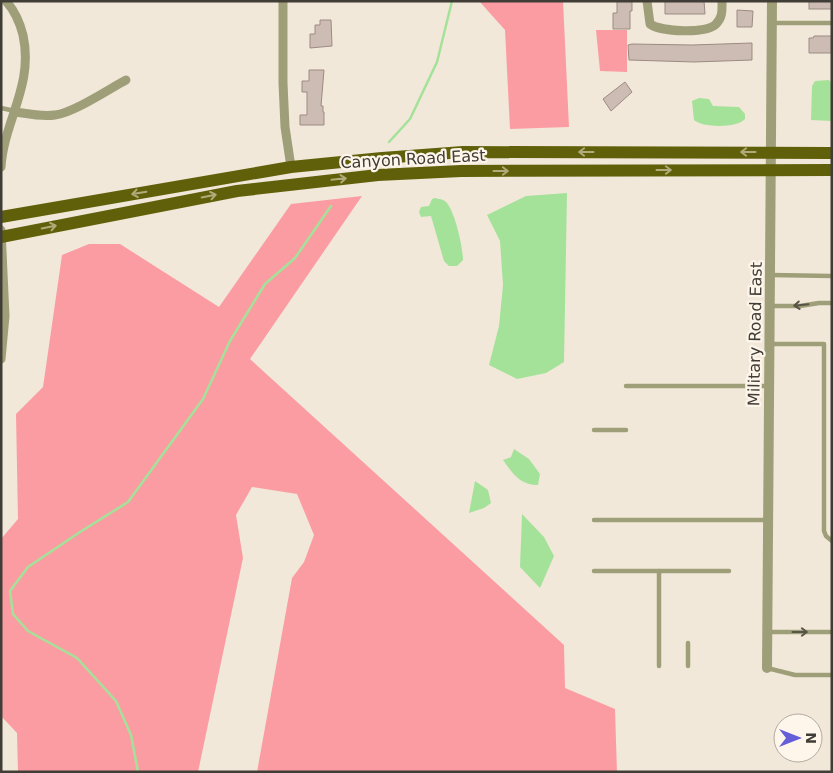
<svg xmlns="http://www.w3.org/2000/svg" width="833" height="773" font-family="'DejaVu Sans',sans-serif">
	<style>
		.green { fill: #fb9ca3 }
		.water { fill: #a4e299 }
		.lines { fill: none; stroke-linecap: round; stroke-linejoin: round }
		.stream { stroke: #a4e299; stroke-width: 2.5 }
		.building { fill: #cdbcb4; stroke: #9b8b83 }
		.service { stroke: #9e9f79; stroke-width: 4.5 }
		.minor { stroke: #9e9f79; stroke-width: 9 }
		.tertiary { stroke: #9e9f79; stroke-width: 10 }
		.primary { stroke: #61600a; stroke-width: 12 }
		.oneway { stroke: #b0ab7a }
		.oneway2 { stroke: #585547 }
		.labels { text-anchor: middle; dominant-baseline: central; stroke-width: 4.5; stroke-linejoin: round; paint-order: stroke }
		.street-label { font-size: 16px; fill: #403c36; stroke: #fef6ea }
	</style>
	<rect width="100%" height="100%" fill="#f2e8d9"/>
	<g class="green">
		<polygon points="479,1 563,1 569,127 510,129 505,30"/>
		<polygon points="596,30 627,30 627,72 600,71"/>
		<polygon points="362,196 250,359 564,645 565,688 615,709 617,772 257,772 292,578 304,562 314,535 297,494 252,487 236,515 243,558 198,772 18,772 17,733 1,716 1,539 18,519 16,414 43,387 62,255 89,244 120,244 219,307 291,204"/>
	</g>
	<g class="water">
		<polygon points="829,80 832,84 832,121 811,120 812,86 815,81"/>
		<path d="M699,98L709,99L713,106L739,107L745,114V119C738,128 702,128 694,120L692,101Z"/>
		<polygon points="567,193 564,362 546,373 517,379 489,365 499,326 503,285 500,241 487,215 526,196"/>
		<path d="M435,198C439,199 443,199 446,202C455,211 463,248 463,260L457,266H449L444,261L431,216L421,217L419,212L421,207L429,206L432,199Z"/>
		<path d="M514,449L529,459L540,474L538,485C520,485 513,474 503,460L511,457Z"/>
		<polygon points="475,481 488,490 491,503 484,508 469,513"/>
		<polygon points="522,514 544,537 554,556 540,588 520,567"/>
	</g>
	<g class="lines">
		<g class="stream">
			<polyline points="389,142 410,119 437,62 452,1"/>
			<polyline points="138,772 131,735 116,701 77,658 28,631 13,614 10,591 28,567 80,532 128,502 203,399 230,341 265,284 295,258 331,206"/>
		</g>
	</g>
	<g class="building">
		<polygon points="617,1 632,1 632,11 630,11 630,29 613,29 613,13 617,13"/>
		<polygon points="665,1 704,1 705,14 665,14"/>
		<rect x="809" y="1" width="23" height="8"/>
		<polygon points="737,10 753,11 752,27 737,27"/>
		<polygon points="320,20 331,20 332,46 310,48 310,34 315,34 315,25 320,25"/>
		<polygon points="814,36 832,36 832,53 809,53 809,38 813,38"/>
		<polygon points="752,43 752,60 694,62 629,60 628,45 632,44 692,45"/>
		<polygon points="309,70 324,70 321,106 323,106 323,112 324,112 324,125 300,125 300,115 307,115 307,92 302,92 302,81 309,81"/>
		<polygon points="625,82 632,92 611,111 603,99"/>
	</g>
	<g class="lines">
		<g class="service">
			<polyline points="773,23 832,23"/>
			<polyline points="1,108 15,111"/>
			<polyline points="771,275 832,276"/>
			<polyline points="771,306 800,306 819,303 832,303"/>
			<polyline points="770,344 824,344 824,531 826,536 832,541"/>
			<polyline points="626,386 769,386"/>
			<polyline points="594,430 626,430"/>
			<polyline points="594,520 767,520"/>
			<polyline points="594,571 729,571"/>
			<polyline points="768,632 832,632"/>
			<polyline points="659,666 659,571"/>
			<polyline points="688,666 688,643"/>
			<polyline points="767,668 795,675 832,675"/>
		</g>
		<g class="minor">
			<polyline points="283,1 283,83 285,127 291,167"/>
			<path d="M647,1L650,24C661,32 707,34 716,24C723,17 722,10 722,1"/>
			<path d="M16,112C29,114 42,117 55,115C73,113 109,89 126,80"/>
			<path d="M1,167C4,120 34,86 23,35C20,23 14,10 6,1"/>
			<polyline points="1,230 5,316 1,359"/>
		</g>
		<polyline class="tertiary" points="767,668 772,1"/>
		<g class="primary">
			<polyline points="1,217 291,167 382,158 463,152 832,153"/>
			<polyline points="1,237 237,191 378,175 461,171 832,170"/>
		</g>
	</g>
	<defs><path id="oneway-shaft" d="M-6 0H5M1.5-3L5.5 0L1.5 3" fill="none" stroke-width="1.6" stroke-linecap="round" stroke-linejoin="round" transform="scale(1.25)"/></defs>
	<g class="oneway">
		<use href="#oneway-shaft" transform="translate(586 152) rotate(180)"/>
		<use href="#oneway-shaft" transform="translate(748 152) rotate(180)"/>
		<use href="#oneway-shaft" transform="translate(664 170)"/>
		<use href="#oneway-shaft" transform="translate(501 171)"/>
		<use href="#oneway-shaft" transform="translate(339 179) rotate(-6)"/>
		<use href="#oneway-shaft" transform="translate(139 193) rotate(170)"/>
		<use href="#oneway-shaft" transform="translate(209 196) rotate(-11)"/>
		<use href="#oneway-shaft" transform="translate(49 227) rotate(-11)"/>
	</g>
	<g class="oneway2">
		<use href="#oneway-shaft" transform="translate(801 305) rotate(174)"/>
		<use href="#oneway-shaft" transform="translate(800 632)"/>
	</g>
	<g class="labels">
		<g class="street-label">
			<text transform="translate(413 159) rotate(-3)">Canyon Road East</text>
			<text transform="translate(755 334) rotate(-89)">Military Road East</text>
		</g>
	</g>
	<rect width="833" height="773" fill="none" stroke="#403c36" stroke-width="5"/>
	<g transform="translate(798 738) rotate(90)"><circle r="24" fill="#fef6ea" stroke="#b2aca2"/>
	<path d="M0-4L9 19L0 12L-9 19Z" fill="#645fd8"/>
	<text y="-8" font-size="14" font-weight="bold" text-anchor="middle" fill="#403c36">N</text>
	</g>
</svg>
